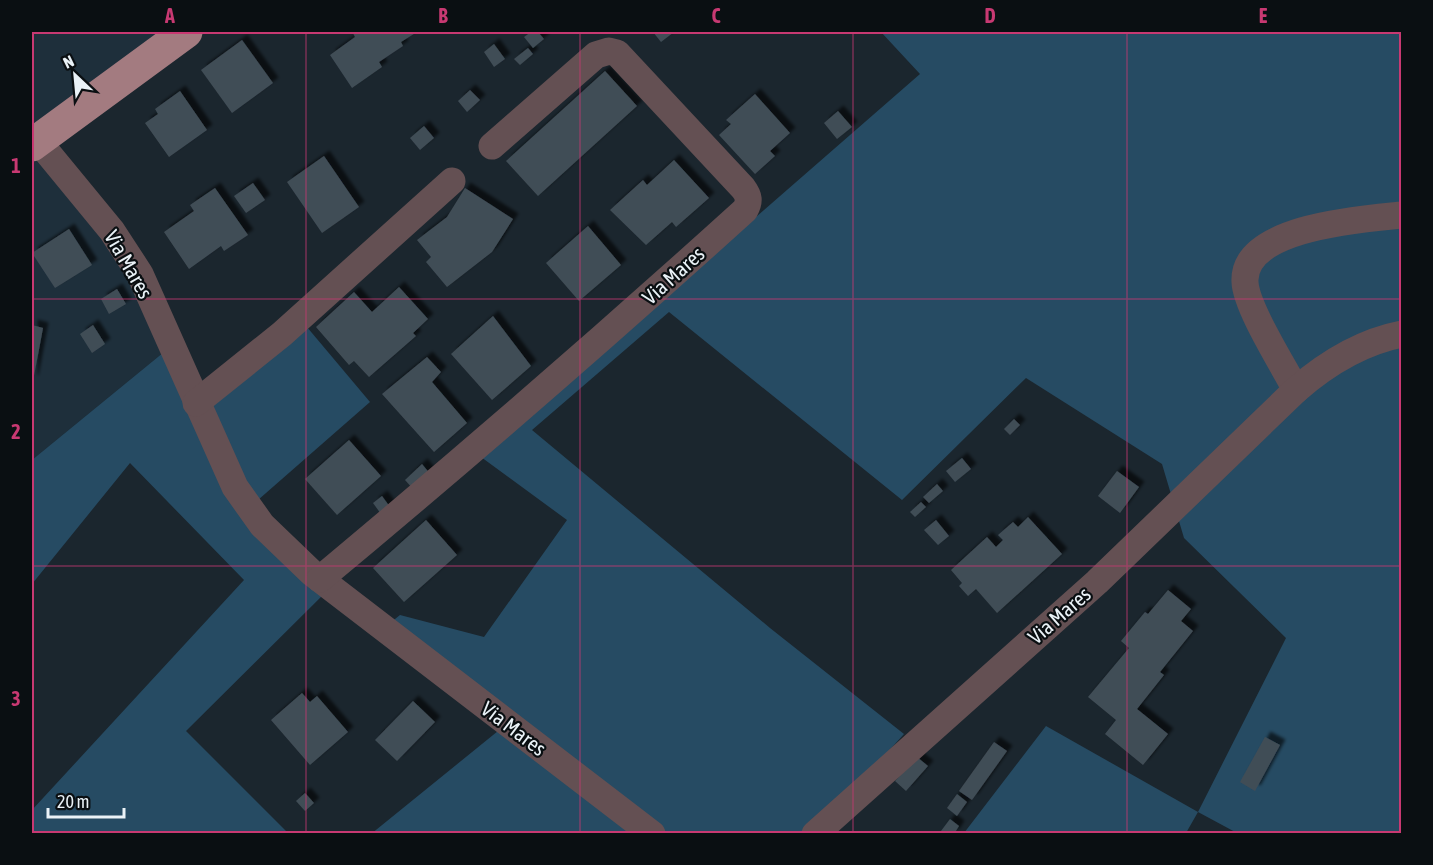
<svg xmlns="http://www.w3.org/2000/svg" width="1433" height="865" font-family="'Asap Condensed',sans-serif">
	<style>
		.built { fill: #1e2f3b }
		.green { fill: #264b63 }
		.building { fill: #414d56; filter: url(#shadow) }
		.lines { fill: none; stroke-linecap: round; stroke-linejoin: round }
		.minor { stroke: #645053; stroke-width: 27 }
		.primary { stroke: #a37b80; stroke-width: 33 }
		.grid { fill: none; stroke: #c83972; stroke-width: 1.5; stroke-opacity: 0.55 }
		.labels { text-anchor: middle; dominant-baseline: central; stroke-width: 4.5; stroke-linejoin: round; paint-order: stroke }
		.street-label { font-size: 21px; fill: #eaf2f7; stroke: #0a0f12 }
		.neatline { fill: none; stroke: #c83972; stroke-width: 2 }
		.grid-label { font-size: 20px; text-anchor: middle; font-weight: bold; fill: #c83972 }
	</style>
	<defs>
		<filter id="shadow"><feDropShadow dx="5.5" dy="-5.5" stdDeviation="1.5" flood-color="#0009"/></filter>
	</defs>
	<rect width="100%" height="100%" fill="#1b262e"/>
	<g class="built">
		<polygon points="32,32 174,32 32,137"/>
		<polygon points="32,147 134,278 164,352 32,460"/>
	</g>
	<g class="green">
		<polygon points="881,32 1401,32 1401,833 1237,833 1198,812 1186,833 964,833 1046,726 1198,812 1286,638 1184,538 1162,464 1026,378 902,500 669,312 532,430 770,628 904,734 815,833 371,834 498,731 379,632 400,615 484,637 567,520 481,457 920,74"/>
		<polygon points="296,314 370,402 241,515 326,592 186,731 288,833 32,833 32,810 244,580 130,463 32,584 32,460 164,352 186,405"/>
	</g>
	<g class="building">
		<polygon points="355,32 417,32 401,42 403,46 379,62 382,67 352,88 330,55 355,37 353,33"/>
		<polygon points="531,32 538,32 544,39 533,48 524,37"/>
		<polygon points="653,32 674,32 661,42"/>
		<polygon points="242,40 273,83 232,113 201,70"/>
		<polygon points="494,44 505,59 494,67 484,52"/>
		<polygon points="528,48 533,54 520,65 514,59"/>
		<polygon points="605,71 637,106 538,196 506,161"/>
		<polygon points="470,90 480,100 467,112 458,101"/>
		<polygon points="180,91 207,130 169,157 145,123 158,114 155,109"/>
		<polygon points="755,94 790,133 770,151 775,156 755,174 719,135 731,124 726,120"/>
		<polygon points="838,111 852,127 837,139 824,123"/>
		<polygon points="424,126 434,138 420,150 410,138"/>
		<polygon points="324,156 359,207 322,233 287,182"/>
		<polygon points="674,160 709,198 676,227 672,222 646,245 610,210 643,180 647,185"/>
		<polygon points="253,183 265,200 246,213 234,196"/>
		<polygon points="215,188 248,235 224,251 221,246 189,269 164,232 194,211 190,205"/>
		<polygon points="465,188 513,219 492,252 447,287 426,262 431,257 417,240 447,217"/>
		<polygon points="588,226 621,265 579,301 546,263"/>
		<polygon points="69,229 92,265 55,288 32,253"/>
		<polygon points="399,287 428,319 413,333 416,336 369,377 354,361 349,365 316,327 354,292 372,312"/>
		<polygon points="117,289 126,304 109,314 101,299"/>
		<polygon points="493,316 531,366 492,400 451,354"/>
		<polygon points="32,325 43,328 33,381 32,380"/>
		<polygon points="93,325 105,344 92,353 80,334"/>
		<polygon points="427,357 441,372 432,382 467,423 434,452 382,394"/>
		<polygon points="1014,419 1020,425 1010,435 1004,429"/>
		<polygon points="349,440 381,476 337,515 305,479"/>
		<polygon points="962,458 971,469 955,482 946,471"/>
		<polygon points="422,464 431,475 414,490 405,480"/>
		<polygon points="1117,471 1139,487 1120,513 1098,496"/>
		<polygon points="937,484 943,491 929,503 923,497"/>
		<polygon points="382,496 390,507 381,514 373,503"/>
		<polygon points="921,502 926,507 915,517 910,512"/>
		<polygon points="1028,517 1062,554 997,613 976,589 968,596 959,586 962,583 951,570 987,537 996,547 1003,540 998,535 1013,522 1018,527"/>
		<polygon points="426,520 457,555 404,602 373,568"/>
		<polygon points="936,520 949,536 938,545 924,530"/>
		<polygon points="1168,590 1191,609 1181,621 1193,631 1160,672 1164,675 1137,709 1168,734 1143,765 1105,734 1116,720 1088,697 1129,648 1121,641 1145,612 1148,614"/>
		<polygon points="302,693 310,702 317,696 348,732 310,765 271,720"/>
		<polygon points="413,701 435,722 397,761 375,740"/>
		<polygon points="1265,737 1280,745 1255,791 1240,782"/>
		<polygon points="994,742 1007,751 972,800 959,791"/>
		<polygon points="917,757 928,766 906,791 895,781"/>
		<polygon points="305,793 314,803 305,811 296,801"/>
		<polygon points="957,794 967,802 957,816 947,808"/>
		<polygon points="950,819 959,826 954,834 944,834 941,831"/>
	</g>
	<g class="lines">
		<g class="minor">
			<polyline points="38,141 112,231 140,274 235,487 262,525 312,573 652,834"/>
			<path d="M1296,390C1283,365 1246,307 1245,282C1242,227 1362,219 1402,215"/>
			<polyline points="196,403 282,334 452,181"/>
			<path d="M320,579C464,459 606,336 745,210C750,201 749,196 743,188L617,53L609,51L596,55L492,146"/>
			<path d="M815,834L1097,582L1296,390C1327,363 1361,342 1402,334"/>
		</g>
		<polyline class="primary" points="32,145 186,32"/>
	</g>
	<path class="grid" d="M306,32V834M580,32V834M853,32V834M1127,32V834M32,299H1402M32,566H1402"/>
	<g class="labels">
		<g class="street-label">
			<text transform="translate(129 264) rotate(60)">Via Mares</text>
			<text transform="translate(673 275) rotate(-42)">Via Mares</text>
			<text transform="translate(1059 615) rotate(-41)">Via Mares</text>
			<text transform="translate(514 728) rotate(37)">Via Mares</text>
		</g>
	</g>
	<rect width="1433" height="865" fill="none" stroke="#0a0f12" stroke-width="66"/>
	<g transform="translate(75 75) rotate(334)" stroke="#0a0f12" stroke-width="4.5" paint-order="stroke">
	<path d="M0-4.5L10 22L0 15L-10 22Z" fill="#eaf2f7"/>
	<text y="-9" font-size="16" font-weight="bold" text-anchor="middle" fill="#eaf2f7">N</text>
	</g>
	<path d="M48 808v9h76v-9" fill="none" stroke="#eaf2f7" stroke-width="3"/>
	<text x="57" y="808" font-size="18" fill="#eaf2f7" stroke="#0a0f12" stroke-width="4.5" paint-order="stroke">20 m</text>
	<rect x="33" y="33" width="1367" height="799" class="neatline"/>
	<g class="grid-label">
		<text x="170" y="23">A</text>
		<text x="443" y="23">B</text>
		<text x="716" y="23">C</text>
		<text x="990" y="23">D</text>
		<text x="1263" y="23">E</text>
		<text x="16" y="173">1</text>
		<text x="16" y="439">2</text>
		<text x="16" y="706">3</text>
	</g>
</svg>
